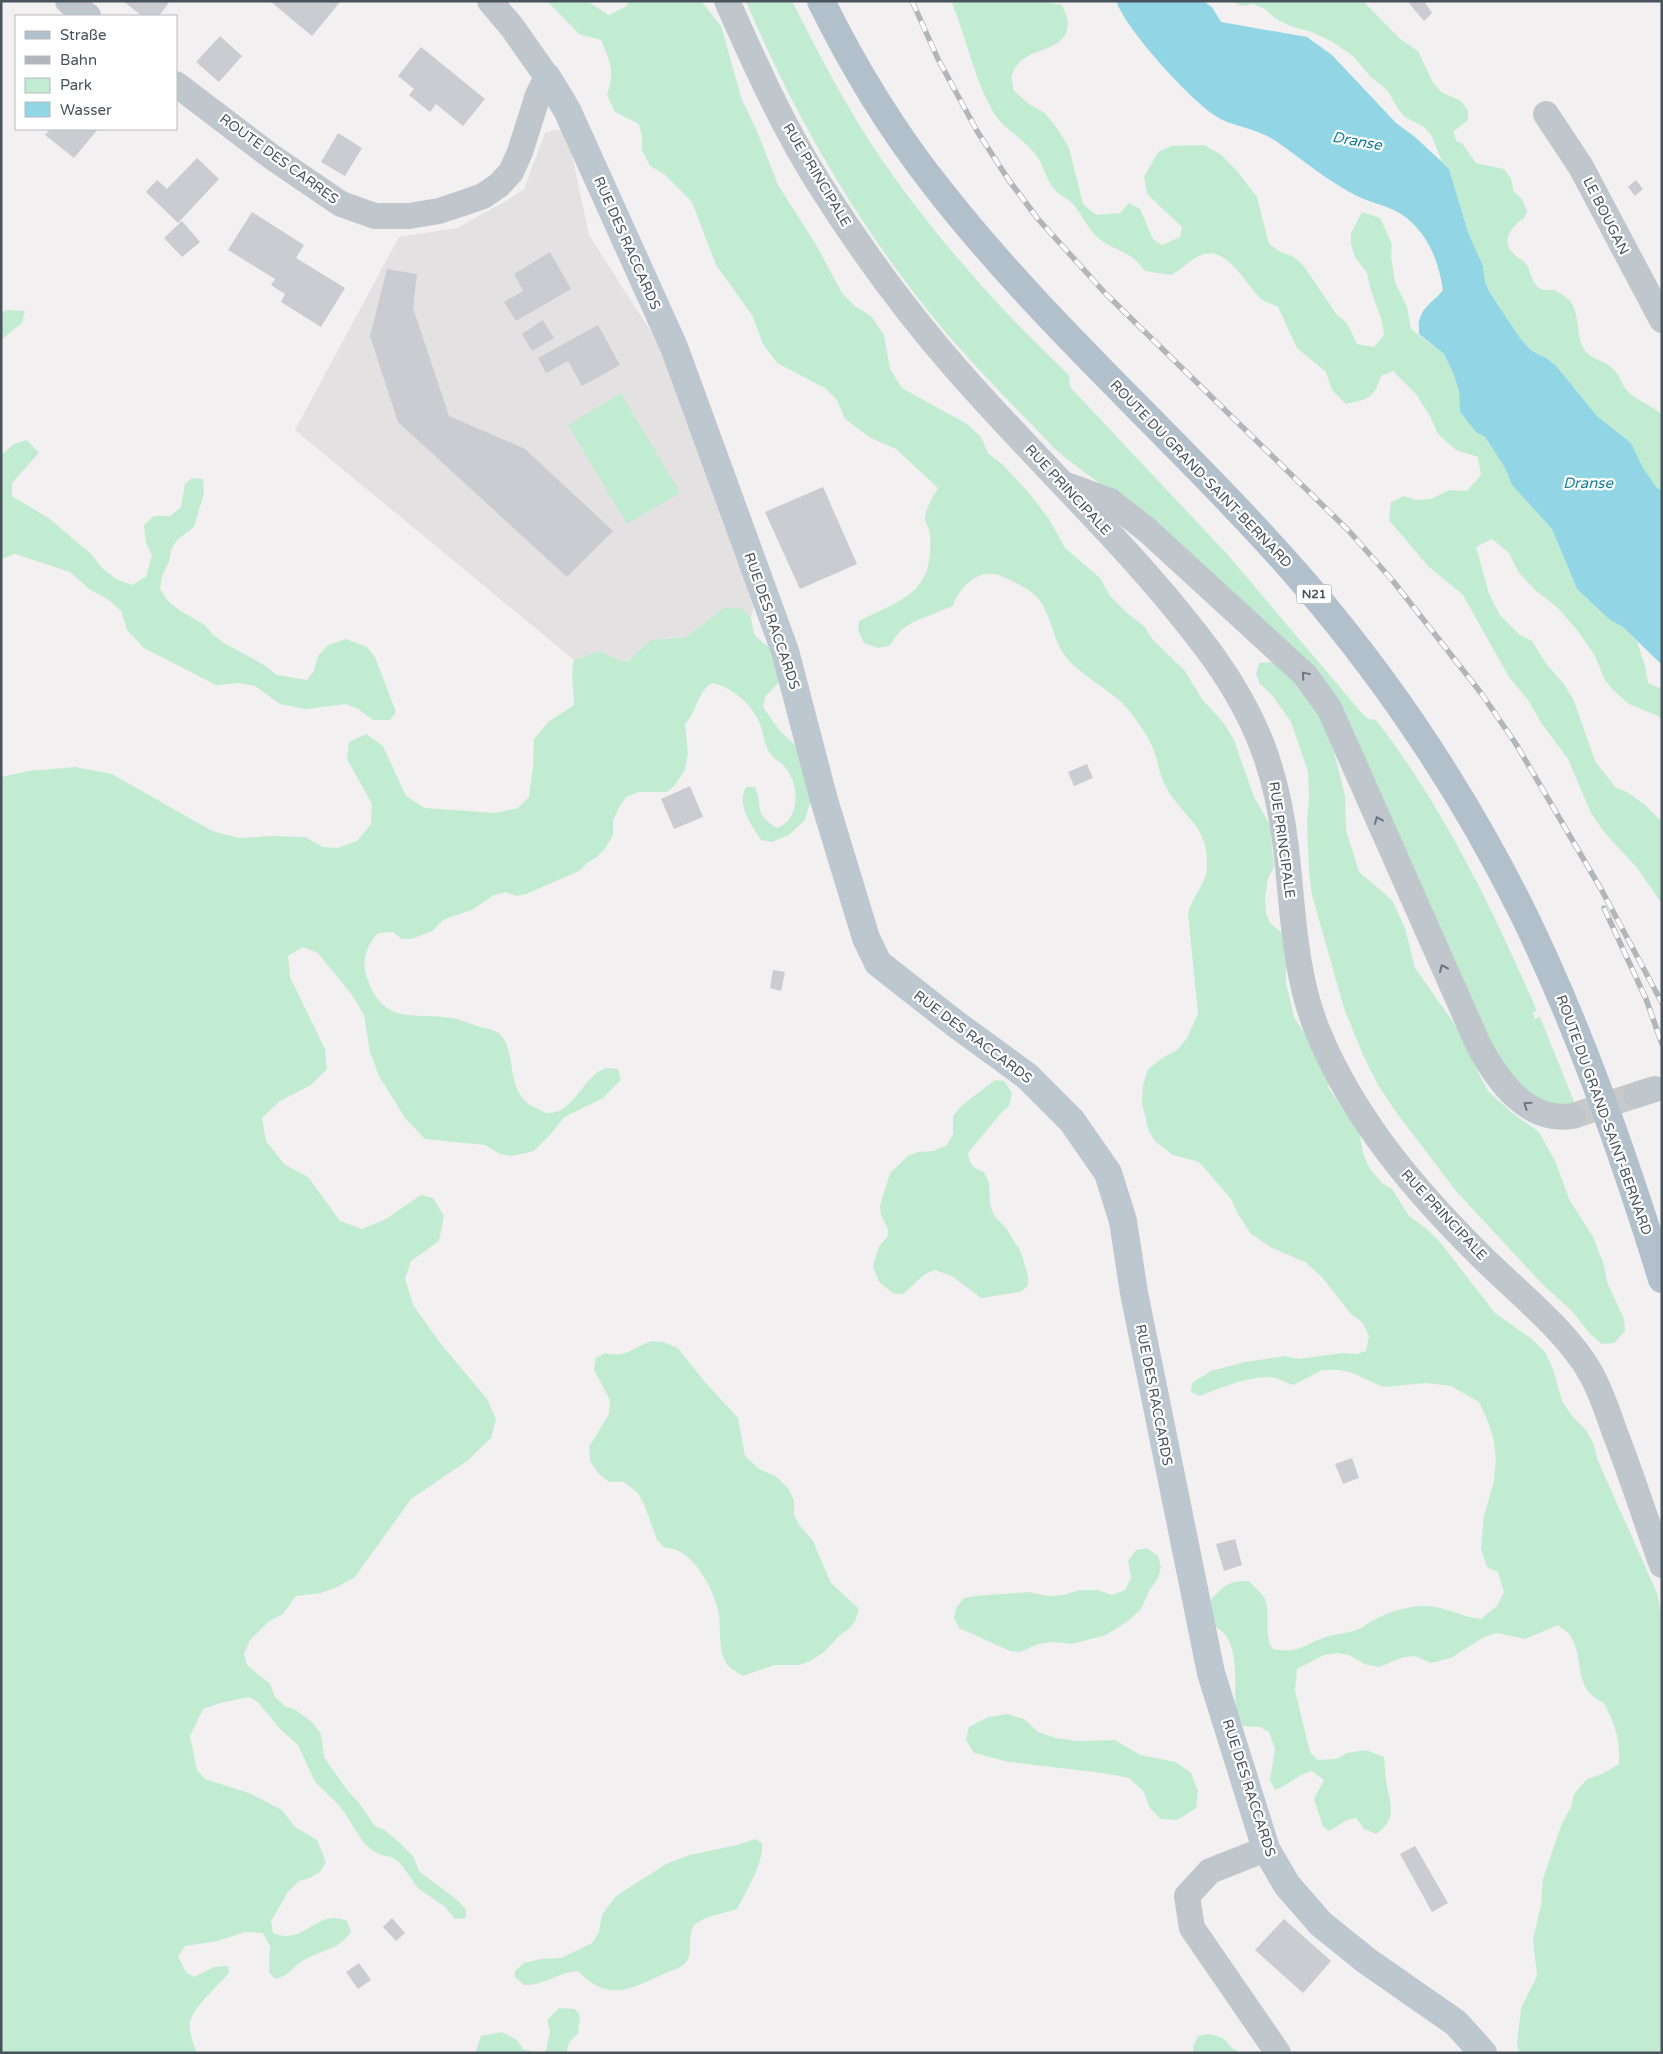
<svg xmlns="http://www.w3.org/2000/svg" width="1663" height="2054" font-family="'Varela Round',sans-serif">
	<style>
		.education { fill: #e3e1e1 }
		.green { fill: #c2ecd1 }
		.water { fill: #92d6e5 }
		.building { fill: #caccd2 }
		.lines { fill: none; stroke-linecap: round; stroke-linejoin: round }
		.street-tunnel { stroke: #c8c9cb; stroke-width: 26; stroke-dasharray: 26 13; stroke-linecap: butt }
		.street { stroke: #bfc7cd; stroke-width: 26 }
		.secondary { stroke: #bdc7d0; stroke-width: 28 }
		.primary { stroke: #b2c0cc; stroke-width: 28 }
		.rail-casing { stroke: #b2b5b9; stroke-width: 5.5 }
		.rail { stroke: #fff; stroke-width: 4; stroke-dasharray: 11; stroke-linecap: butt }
		.oneway { stroke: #6c767e }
		.labels { text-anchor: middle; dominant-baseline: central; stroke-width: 4.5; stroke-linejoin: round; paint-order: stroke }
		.shield { fill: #fff; stroke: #80878d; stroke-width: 1 }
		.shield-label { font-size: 12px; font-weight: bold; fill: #49535c }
		.street-label { font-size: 14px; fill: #49535c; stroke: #fff }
		.water-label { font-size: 15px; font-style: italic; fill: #178199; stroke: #fff }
	</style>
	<rect width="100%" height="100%" fill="#f2f0f0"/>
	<polygon class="education" points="555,130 563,130 569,141 589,235 673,366 755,602 751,618 741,608 704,623 686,637 662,638 624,662 599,651 574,660 295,430 399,237 457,228 506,201 524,189 545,133"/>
	<g class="green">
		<path d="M547,1H587L609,15L627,6L628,1H701L721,26L742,100L757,131L778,185L815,243L842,293L856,307L871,316L884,335L890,369L902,388L967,424L981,437L988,453L1003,465L1030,494L1049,519L1065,548L1100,578L1110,596L1128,614L1144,626L1153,640L1185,671L1202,699L1223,722L1234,740L1254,797L1270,825L1274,867L1268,878L1265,897L1266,913L1270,923L1282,933L1290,963L1286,970V983L1294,1017L1324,1064L1329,1089L1359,1131L1363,1153L1370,1169L1382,1183L1392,1189L1409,1216L1427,1229L1440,1242L1495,1313L1532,1339L1545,1352L1553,1369L1562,1401L1572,1416L1586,1430L1593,1443L1598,1461L1657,1593L1662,1619V2053H1519L1517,2044L1521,2008L1537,1976L1533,1939L1541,1905L1543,1879L1562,1823L1571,1807L1574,1794L1587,1779L1602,1774L1619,1764C1620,1737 1616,1728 1604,1703C1571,1688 1586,1660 1570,1635C1567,1631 1561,1628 1558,1625L1525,1639L1497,1633L1484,1637L1451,1658L1431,1663L1415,1656L1404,1657L1379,1667L1364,1664L1349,1655L1337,1653L1324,1655L1297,1669L1295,1691L1310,1752L1318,1760L1336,1759L1347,1753L1366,1750L1384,1757C1385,1767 1385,1776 1387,1785C1391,1807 1397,1819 1376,1834L1364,1829L1356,1818L1347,1820L1329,1831L1323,1827L1314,1799L1324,1780L1312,1771C1298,1774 1289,1785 1275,1790L1270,1780L1275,1749L1269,1732L1260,1727L1243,1726C1241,1721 1237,1714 1236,1708C1233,1683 1242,1642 1216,1627L1211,1612L1210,1601C1223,1586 1229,1580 1249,1581C1254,1587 1262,1593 1265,1599C1271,1616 1263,1635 1273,1649C1297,1654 1302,1646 1323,1638C1335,1633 1349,1634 1361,1628C1365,1626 1369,1622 1374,1620C1388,1612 1405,1607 1422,1606C1444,1605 1460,1617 1481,1619L1497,1606L1504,1592L1498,1572L1487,1567L1481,1549L1484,1516L1494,1481L1496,1460L1494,1441L1489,1424L1479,1402L1451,1386L1426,1383L1383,1387L1350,1372L1338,1370H1322L1293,1385C1286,1383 1277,1377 1270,1377C1245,1377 1223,1387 1200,1396L1191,1392L1192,1383L1211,1371L1245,1362L1286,1356L1298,1359L1343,1353L1357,1354L1366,1351L1369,1336L1362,1322L1351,1314L1321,1276L1305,1262L1272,1248L1251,1234L1238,1214L1231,1199L1199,1162L1173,1155L1156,1142L1149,1132L1142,1103L1143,1086L1148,1069L1164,1057L1177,1050L1187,1038L1198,1014L1188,913C1192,899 1202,887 1206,875C1208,868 1207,852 1205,845C1199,822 1178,809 1167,789C1159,775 1158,759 1152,746C1145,731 1133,714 1121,702C1106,688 1077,672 1065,656C1053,639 1052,618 1040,601C1035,593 1024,587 1016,583C1010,580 1004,577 999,575C977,569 959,588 953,606L913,622L901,630L889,646L878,648L864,643L858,630L859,621C904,598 934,594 930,534C930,529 926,525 925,520C924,510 934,496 938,488L896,449L871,438L845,419L837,400L825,388L777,363L763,344L752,315L716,265L692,202L664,174L650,166L642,150V136L639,124L615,112L607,95C615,70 611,64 601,40L579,34Z"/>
		<path d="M746,1H792C819,55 848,110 882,160C936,238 1000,310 1069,375L1070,387L1228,555L1360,711L1368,719L1376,720C1444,808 1493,910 1537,1011L1533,1012L1535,1019L1540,1017L1575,1104L1561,1106L1530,1095L1497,1061L1347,728L1130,504C1104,485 1077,469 1053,447C1018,410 981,373 947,334C863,234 796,121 746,1Z"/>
		<path d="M951,1H1039L1062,5C1064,10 1068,18 1068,23C1067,57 1021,43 1012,75C1011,79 1013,86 1014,91L1029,104L1045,113L1059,131L1069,148L1083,204L1096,215L1120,213L1129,203L1140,209L1153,239L1162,245L1180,237L1182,227L1147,194L1144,177L1158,152L1171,146L1204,145L1220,154L1237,171L1257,197L1269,244L1279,251L1294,257L1303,265L1337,315L1347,323L1357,344L1374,347L1384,335L1382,321L1371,291L1367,273L1355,257L1351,244V233L1362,212L1380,218L1392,244L1391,257L1395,282L1407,307L1411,329L1444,354L1454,375L1459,392L1460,412L1476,432L1485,437L1505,468L1512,485L1552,529L1577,589L1610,620L1623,627L1637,641L1645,666L1648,683L1662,689V720L1658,716L1629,704L1614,691L1605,680L1594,654L1577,630L1558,608L1535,590L1519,573L1509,553L1492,539L1476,547L1489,594L1500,615L1520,635L1532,641L1547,665L1564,684L1574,701L1595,761L1616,788L1627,792L1644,804L1662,822V904L1638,869L1604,832L1591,813L1568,759L1540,721L1528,700L1509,677L1463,595L1428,566L1389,520L1391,502L1404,496L1415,500L1431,499L1449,490L1467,491L1481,475L1478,457L1456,450L1438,434L1430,416L1416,394L1393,371L1381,376C1373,399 1369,399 1346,404L1332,390L1326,372L1297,348L1278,307C1272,304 1264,302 1260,298C1247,285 1227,247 1204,254C1191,258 1183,269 1171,275L1145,271C1130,251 1121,253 1102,241C1088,232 1083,214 1071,202C1067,198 1060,196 1056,191C1046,182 1044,165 1036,155C1023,138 1001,128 991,108C973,75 966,36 951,1Z"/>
		<path d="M1231,1H1363L1400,39L1418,51L1432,81L1441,92L1461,101L1468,111V120L1454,131L1456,141L1462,143L1476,163L1504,169L1511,179L1514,192L1522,199L1527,211L1524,218C1513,225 1501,239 1512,252C1516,257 1523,259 1526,264C1531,271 1531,282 1539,288C1543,291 1549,289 1553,290C1557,291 1566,297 1569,300C1582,315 1574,339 1587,353C1594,360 1606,361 1613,369C1619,374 1621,382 1625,388C1634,400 1651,404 1662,415V491L1657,488L1642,468L1631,443L1597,416L1566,378L1548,359L1532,351L1520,338L1490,293L1485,282L1483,266L1468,232L1449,169L1442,162L1432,136L1424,127L1405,117L1398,109L1388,91L1370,76L1353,56L1331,41L1312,32L1290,26L1275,18L1265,9L1253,4L1242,6Z"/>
		<polygon points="6,310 25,311 22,323 1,340 1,314"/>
		<polygon points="621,393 680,493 627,524 568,425"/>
		<polygon points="27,440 39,453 12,483 12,496 50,519 92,555 102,568 116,579 132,585 146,577 152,555 146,543 144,525 154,516 170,516 181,507 185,484 192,478 203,479 204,493 194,527 177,540 171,550 169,562 162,576 160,589 168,601 179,610 205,625 213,635 224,643 264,665 277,675 307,680 314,671 318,656 328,645 346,639 367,647 375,657 396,712 390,720 373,720 358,709 346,704 306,709 280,704 255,686 240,683 216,685 144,648 127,630 121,611 109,600 89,589 70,572 15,554 1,559 1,455 14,444"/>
		<path d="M741,607L751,618L754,634L763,643L779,652L783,678L765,697L763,707L779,730L796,746L813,792L805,820L789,835L772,842L761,840C751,824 736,806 746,787H755C764,809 752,813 777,828C801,820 800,783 784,766C780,761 773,759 770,753C764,744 764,734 760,724C752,704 732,687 712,683C697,692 697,712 685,724L688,753L685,770L675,785L667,792H639L626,797L618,809L613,821V835L605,849L597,857L587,863L579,871L526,894L516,896L506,892L494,895L472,910L450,917L442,921L432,931L412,939H402L393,932L378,933C366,946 361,961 367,978C384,1026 411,1012 451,1018C460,1019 470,1024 480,1027C485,1028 493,1029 498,1033C520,1049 501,1094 538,1109C541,1111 545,1113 549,1113C575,1113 585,1072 607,1068C610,1068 615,1069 618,1069L621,1080L603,1098L564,1117L552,1133L534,1151L512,1156L500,1154L485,1145L425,1139L405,1118L379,1076L370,1052L364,1015L352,995L318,953L303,947L288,956L290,977L325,1049L327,1069L311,1085L280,1101L262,1118L266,1141L284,1164L308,1177L340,1221L362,1229L386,1219L421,1195L433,1198L444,1216L439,1241L411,1261L405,1279L413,1305L441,1344L487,1399L496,1419L491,1438L467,1461L411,1499L355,1577L337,1587L321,1593L296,1596L283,1614L268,1622L250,1640L244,1654L247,1665L270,1684L275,1697L286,1707L294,1709L312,1722L321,1734L324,1757L347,1790L359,1803L375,1826L386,1831L399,1842L413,1856L419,1871L457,1900L466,1909V1918L455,1919L445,1907L418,1888L400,1863L391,1857L381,1855L372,1850L364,1843L340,1806L315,1782L298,1745L280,1729L258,1702L249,1697L220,1703L203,1709L190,1736L197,1770L205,1779L249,1793L282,1810L295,1827L317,1840L326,1862L320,1872L310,1878L299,1881L288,1892L271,1921L273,1933C304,1947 317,1907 347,1921L351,1932C337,1951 323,1949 304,1960C291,1968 293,1973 276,1979L269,1973L270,1946L263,1933L245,1932L218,1941L185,1946L178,1957L186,1972L194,1977L214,1967L228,1966L229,1973C219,1984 193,2008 190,2022C189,2032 193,2044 197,2053H1V777L29,771L75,767L112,774L212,831L239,838L272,836L305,837L323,847L338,848L357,841L371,824L372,804L347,759L349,742L366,734L383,746L406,796L425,808L495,813L518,808L529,797L533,766L534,739L548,722L574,705C574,689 570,676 574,660L599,651L624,662L629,660L651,640L686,637L724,608Z"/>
		<polygon points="1272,662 1289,670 1309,698 1330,736 1345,796 1346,830 1359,872 1392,900 1405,928 1415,968 1470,1046 1478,1072 1488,1091 1511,1112 1539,1132 1556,1163 1569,1199 1593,1237 1604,1265 1607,1282 1624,1319 1625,1331 1614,1343 1602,1344 1591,1335 1571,1310 1544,1286 1456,1191 1396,1112 1378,1085 1363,1055 1344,1008 1312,895 1309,872 1307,821 1309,797 1308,771 1291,722 1272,695 1260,684 1256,674 1259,663"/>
		<path d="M995,1080L1004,1081L1012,1093L1009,1106L1001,1113L968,1153C969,1164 973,1168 984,1172L989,1183L990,1205L995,1217L1006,1228L1021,1252L1028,1276V1286L1020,1292L981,1298L952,1276L935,1270L925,1274L903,1294L893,1293L879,1282L873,1266L879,1246L888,1236V1229L881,1215L880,1206L890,1173L908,1156L918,1152L933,1151L947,1145L953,1134V1116L961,1106Z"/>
		<path d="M652,1341L663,1342L678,1348L704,1381L738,1418L745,1456L759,1469L775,1476L788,1488L794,1500V1515L800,1526L813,1541L831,1583L859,1609L855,1621L849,1629L840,1635L824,1652L812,1660L800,1665H774L743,1676C737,1672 728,1668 725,1661C718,1647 721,1630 719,1615C715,1590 692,1547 665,1548L657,1540L644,1504L638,1493L624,1482H609L598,1473L590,1461L589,1447L609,1414L610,1400L594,1370L596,1358L605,1353C627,1359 632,1347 652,1341Z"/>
		<polygon points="1147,1548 1158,1556 1161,1567 1158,1578 1149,1591 1141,1609 1128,1621 1106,1635 1072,1644 1054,1642 1038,1644 1020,1652 1010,1651 959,1628 954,1618 956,1608 964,1598 975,1596 1028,1592 1048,1596 1064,1595 1080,1590 1097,1590 1112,1595 1125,1590 1131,1578 1128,1561 1136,1550"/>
		<polygon points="1007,1714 1024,1719 1038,1732 1056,1738 1078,1741 1115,1740 1140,1755 1176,1762 1191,1773 1198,1791 1196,1808 1177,1820 1161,1819 1150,1808 1143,1791 1129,1778 1103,1773 1009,1762 974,1753 966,1740 969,1727 988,1717"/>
		<path d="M755,1839L762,1843C764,1862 746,1892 737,1909L705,1918L694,1925C692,1929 690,1935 690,1940C689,1949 692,1954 686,1962C682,1968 672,1970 666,1973C630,1989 609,2003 578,1971C558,1972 544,1986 524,1985L515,1977V1971L524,1963L541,1959L561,1958L592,1943L599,1932L602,1915L616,1896L666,1864L690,1855L737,1845Z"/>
		<polygon points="559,2008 575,2009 580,2016 578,2033 569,2043 566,2053 539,2053 546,2051 550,2031 547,2020"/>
		<polygon points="502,2032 517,2040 523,2049 537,2053 475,2053 481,2036"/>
		<polygon points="1209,2034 1223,2038 1232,2048 1241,2053 1194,2053 1193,2047 1198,2036"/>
	</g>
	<path class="water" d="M1116,1H1203L1212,7L1221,22L1307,37L1332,55L1396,123L1415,137L1442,162L1449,169L1468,232L1483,266L1485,282L1490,293L1520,338L1532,351L1548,359L1557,367L1597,416L1631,443L1643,468L1657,488L1662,491V665L1623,627L1610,620L1577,589L1552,529L1512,485L1505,468L1485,437L1476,432L1460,412L1459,392L1454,375L1444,354L1419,334C1419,329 1418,322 1420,318C1423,306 1436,300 1443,290C1439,264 1430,238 1409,220C1392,205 1374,205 1355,195C1334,184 1314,169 1295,155C1286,149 1277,141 1267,136C1250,127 1230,126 1214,115C1187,96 1128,32 1116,1Z"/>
	<g class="building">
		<polygon points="123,1 170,1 159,16 142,16"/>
		<polygon points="270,1 341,1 312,36"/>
		<polygon points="1407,1 1424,1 1432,13 1424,21"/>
		<polygon points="220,36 242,56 219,82 196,62"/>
		<polygon points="421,47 485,99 463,126 436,104 430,112 409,95 414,89 398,76"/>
		<polygon points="50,129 98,129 74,158 45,135"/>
		<polygon points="338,133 362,148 345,176 321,162"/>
		<polygon points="197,158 219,179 178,223 146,192 157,180 167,189"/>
		<polygon points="1636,180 1643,189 1635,196 1628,187"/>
		<polygon points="252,212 304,245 296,258 345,288 321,327 281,302 285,294 271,285 275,279 228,250"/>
		<polygon points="182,221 200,242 182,257 164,238"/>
		<polygon points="550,252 571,289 516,321 504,302 523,291 514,274"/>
		<polygon points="387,269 417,274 413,308 449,416 525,449 613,531 567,577 398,422 370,336"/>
		<polygon points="543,320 554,338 532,351 522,334"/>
		<polygon points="598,325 620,365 582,386 568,361 546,373 538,358"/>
		<polygon points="823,487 857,564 800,589 765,512"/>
		<polygon points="1087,764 1093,778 1074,786 1068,772"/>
		<polygon points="690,786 703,817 674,829 661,799"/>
		<polygon points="773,970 785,972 781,991 770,988"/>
		<polygon points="1352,1458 1359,1478 1343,1484 1335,1464"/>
		<polygon points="1235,1539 1242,1565 1224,1571 1216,1544"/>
		<polygon points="1415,1846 1448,1903 1432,1912 1400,1854"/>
		<polygon points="392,1918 405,1933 396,1941 383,1927"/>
		<polygon points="1284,1919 1331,1961 1303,1993 1255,1950"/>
		<polygon points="359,1963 371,1980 358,1989 346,1972"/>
	</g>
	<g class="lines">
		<polyline class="street-tunnel" points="1573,1116 1636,1095"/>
		<g class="street">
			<polyline points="68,1 88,16"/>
			<path d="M727,1C755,64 783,127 820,185C861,250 908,314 959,372C1043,468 1139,555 1214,658C1258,720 1277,773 1286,848C1293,908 1294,975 1318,1032C1354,1119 1415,1191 1482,1257C1516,1291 1566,1330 1590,1372C1601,1391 1608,1413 1615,1433C1632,1476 1646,1521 1662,1565"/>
			<polyline points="176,84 272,157 341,204 375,216 409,216 439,211 466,202 483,196 499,185 511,172 520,152 538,95 547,77 512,27 490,1"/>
			<polyline points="1546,114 1581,167 1662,320"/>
			<path d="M1069,486L1110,501L1147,530L1305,675L1329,708L1479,1046C1498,1081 1527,1123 1573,1116"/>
			<polyline points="1636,1095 1655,1089"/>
			<polyline points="1266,1849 1210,1871 1187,1896 1192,1928 1278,2053"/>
		</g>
		<polyline class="secondary" points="547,77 567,110 674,347 785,651 824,800 866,938 878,963 957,1025 1027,1076 1072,1121 1108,1173 1123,1221 1134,1293 1211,1673 1266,1849 1287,1885 1321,1924 1367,1961 1456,2023 1483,2053"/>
		<path class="primary" d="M821,1C853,66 891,129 936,186C1048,330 1188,448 1306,585C1390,683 1463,793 1521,909C1579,1027 1623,1153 1662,1279"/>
		<g class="rail-casing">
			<g id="rail">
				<polyline points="912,1 938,59 977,131 1008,179 1038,219 1105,293 1349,531 1393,581 1481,693 1516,744 1601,889 1662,1003"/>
				<polyline points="1604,908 1646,999 1662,1044"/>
			</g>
		</g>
		<use href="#rail" class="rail"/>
	</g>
	<defs><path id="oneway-chevron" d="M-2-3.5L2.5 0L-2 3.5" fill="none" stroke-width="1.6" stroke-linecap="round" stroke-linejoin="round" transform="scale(1.25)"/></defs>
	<g class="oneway">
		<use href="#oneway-chevron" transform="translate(1305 675) rotate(-130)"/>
		<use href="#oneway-chevron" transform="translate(1378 820) rotate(-113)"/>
		<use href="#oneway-chevron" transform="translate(1443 968) rotate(-114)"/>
		<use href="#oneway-chevron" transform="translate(1527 1105) rotate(-145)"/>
	</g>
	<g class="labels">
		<rect class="shield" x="1296.5" y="584.5" width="35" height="19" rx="4"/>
		<g class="shield-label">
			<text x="1314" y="594">N21</text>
		</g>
		<g class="street-label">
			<text transform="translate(279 159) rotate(36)">ROUTE DES CARRES</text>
			<text transform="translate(817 175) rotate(59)">RUE PRINCIPALE</text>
			<text transform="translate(1606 216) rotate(63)">LE BOUGAN</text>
			<text transform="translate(627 243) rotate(66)">RUE DES RACCARDS</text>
			<text transform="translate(1201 474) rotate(46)">ROUTE DU GRAND-SAINT-BERNARD</text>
			<text transform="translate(1068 490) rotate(47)">RUE PRINCIPALE</text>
			<text transform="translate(772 621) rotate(71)">RUE DES RACCARDS</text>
			<text transform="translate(1282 840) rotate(82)">RUE PRINCIPALE</text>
			<text transform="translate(973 1037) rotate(37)">RUE DES RACCARDS</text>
			<text transform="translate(1604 1115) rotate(70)">ROUTE DU GRAND-SAINT-BERNARD</text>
			<text transform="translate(1444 1215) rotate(47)">RUE PRINCIPALE</text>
			<text transform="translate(1154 1395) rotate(79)">RUE DES RACCARDS</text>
			<text transform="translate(1249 1788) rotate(72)">RUE DES RACCARDS</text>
		</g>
		<g class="water-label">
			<text transform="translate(1357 141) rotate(10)">Dranse</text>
			<text x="1588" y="483">Dranse</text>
		</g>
	</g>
	<rect width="1663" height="2054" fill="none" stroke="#49535c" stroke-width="5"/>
	<rect x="15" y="15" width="162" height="115" fill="#ffffff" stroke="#b6babe"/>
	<rect x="25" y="31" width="25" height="8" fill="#b2c0cc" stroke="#b6babe"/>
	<text x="60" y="40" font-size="15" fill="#49535c">Straße</text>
	<rect x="25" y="56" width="25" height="8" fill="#b2b5b9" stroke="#b6babe"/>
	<text x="60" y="65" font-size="15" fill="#49535c">Bahn</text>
	<rect x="25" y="78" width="25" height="15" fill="#c2ecd1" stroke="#b6babe"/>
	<text x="60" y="90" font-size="15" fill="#49535c">Park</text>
	<rect x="25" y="102" width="25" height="15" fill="#92d6e5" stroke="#b6babe"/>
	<text x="60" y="115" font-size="15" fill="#49535c">Wasser</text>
</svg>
